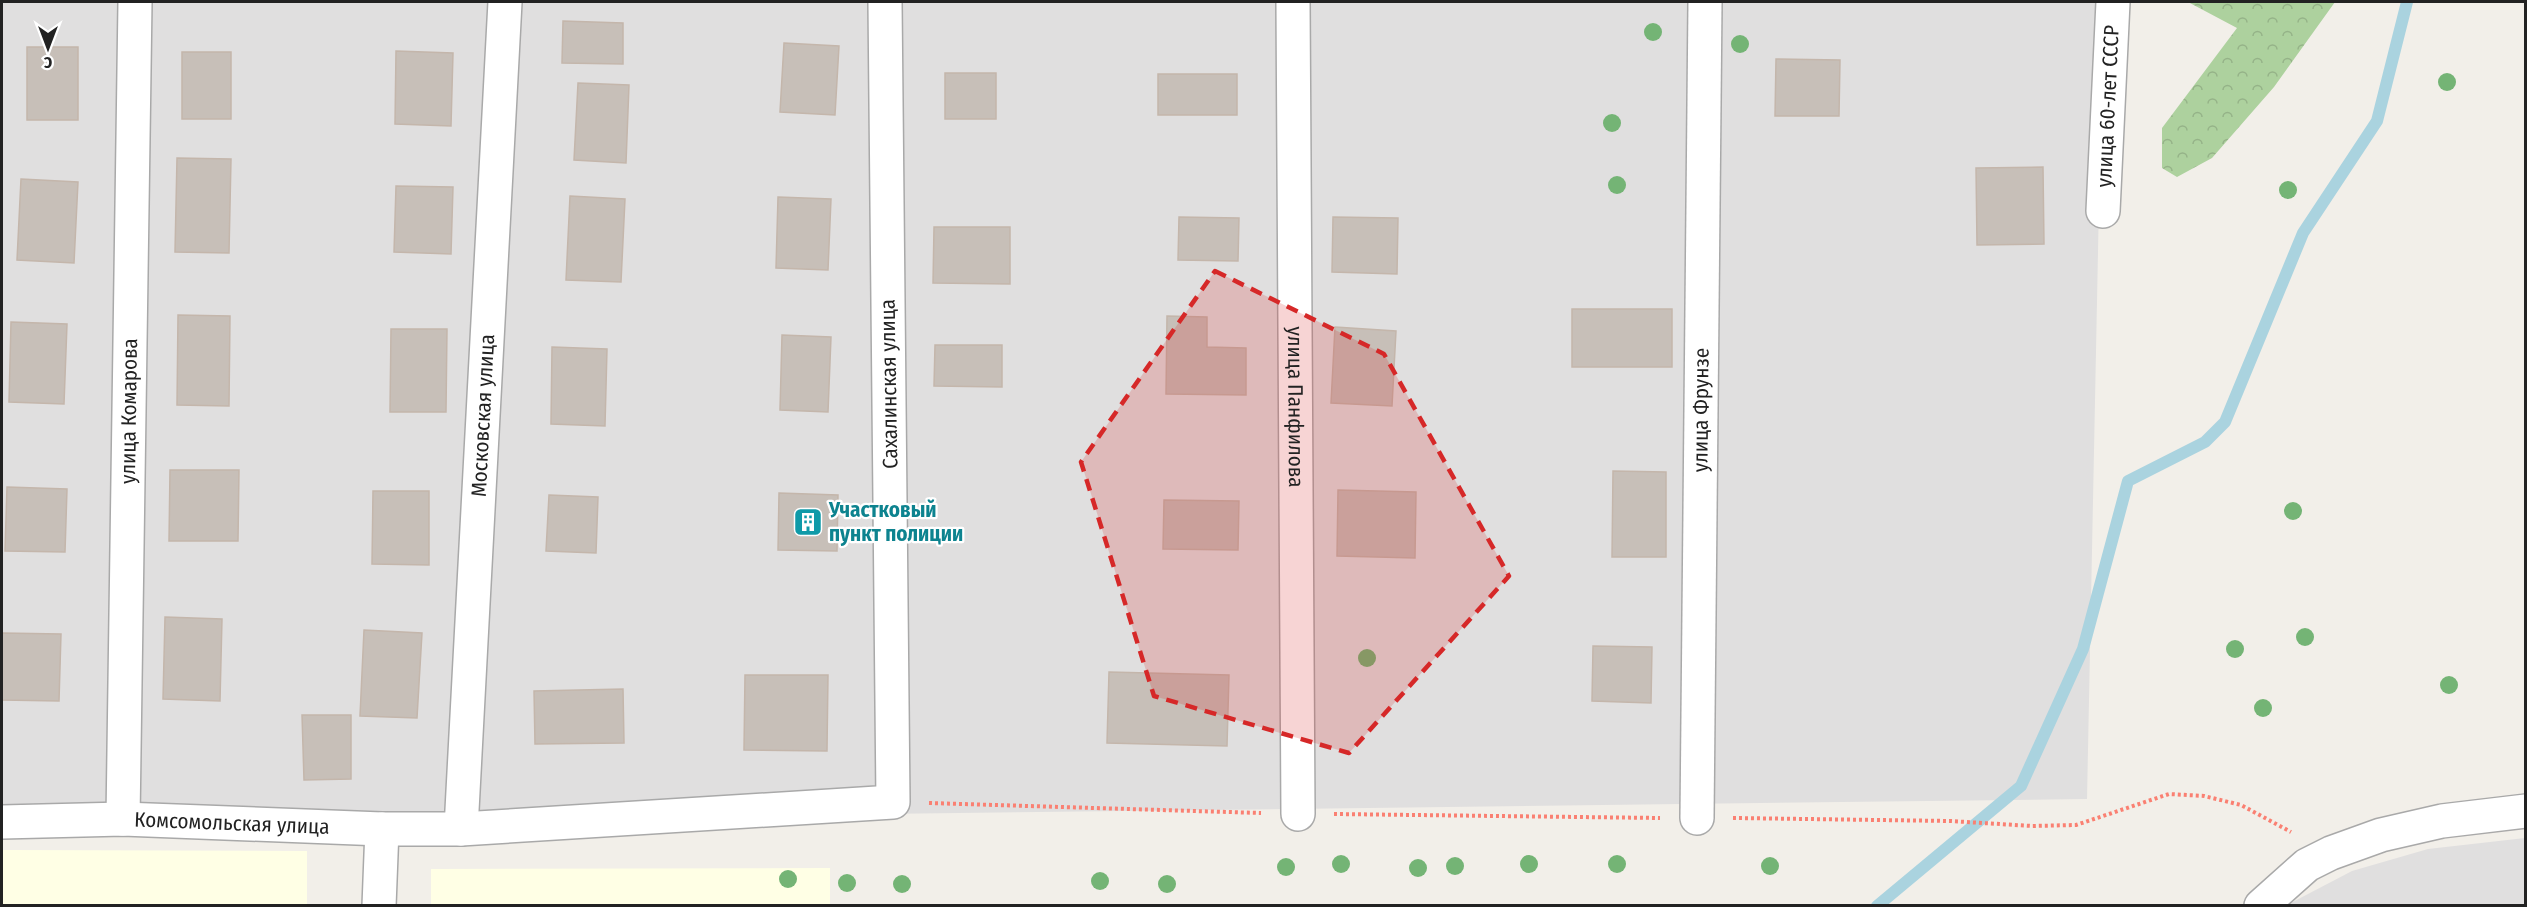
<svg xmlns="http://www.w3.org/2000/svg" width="2527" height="907" font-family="'Fira Sans Condensed',sans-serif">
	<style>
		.residential { fill: #e0dfdf }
		.education { fill: #ffffe5 }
		.forest { fill: url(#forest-crowns) }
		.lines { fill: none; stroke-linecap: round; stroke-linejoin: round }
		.stream { stroke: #aad3df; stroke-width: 12 }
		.building { fill: #c7bfb8; stroke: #c4b6ab; stroke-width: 1.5 }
		.minor-casing { stroke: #a9a9a9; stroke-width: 36 }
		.path { stroke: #fa8072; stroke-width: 4; stroke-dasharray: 3 3; stroke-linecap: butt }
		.minor { stroke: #fff; stroke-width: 33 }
		.tree { fill: #74b475 }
		.marked { fill: #d62828; fill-opacity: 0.2; stroke: #d62828; stroke-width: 4.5; stroke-dasharray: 12 8; stroke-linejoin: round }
		.labels { text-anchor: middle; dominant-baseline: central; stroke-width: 4.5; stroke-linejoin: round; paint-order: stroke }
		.street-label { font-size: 21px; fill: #222; stroke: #fff }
		.culture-label { font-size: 21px; font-weight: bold; fill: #0d838f; stroke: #fff; text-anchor: start }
	</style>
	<defs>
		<pattern id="forest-crowns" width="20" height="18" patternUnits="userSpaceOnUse" patternTransform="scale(1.5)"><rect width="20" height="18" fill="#add19e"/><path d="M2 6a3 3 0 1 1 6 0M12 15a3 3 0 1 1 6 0" fill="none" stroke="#95b388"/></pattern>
	</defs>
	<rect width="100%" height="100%" fill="#f2efe9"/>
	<g class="residential">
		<polygon points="2,2 2103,2 2087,799 2,825"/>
		<polygon points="2525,838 2525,905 2285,906 2352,871 2428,849"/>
	</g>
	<g class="education">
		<polygon points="2,850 307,851 307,905 2,905"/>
		<polygon points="830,868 830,905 431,905 431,869"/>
	</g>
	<polygon class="forest" points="2188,2 2335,2 2274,87 2212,158 2177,177 2162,168 2162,128 2237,28"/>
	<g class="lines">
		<polyline class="stream" points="1877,906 2021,786 2083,649 2128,481 2205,442 2225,422 2303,233 2377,121 2407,2"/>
	</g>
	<g class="building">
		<polygon points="563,21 623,23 623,64 562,63"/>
		<polygon points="784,43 839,46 835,115 780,112"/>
		<rect x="27" y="47" width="51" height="73"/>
		<polygon points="396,51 453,53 451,126 395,124"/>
		<rect x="182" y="52" width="49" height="67"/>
		<polygon points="1776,59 1840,60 1839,116 1775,116"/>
		<rect x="945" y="73" width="51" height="46"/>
		<rect x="1158" y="74" width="79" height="41"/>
		<polygon points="578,83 629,85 626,163 574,160"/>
		<polygon points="177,158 231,159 229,253 175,252"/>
		<polygon points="2043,167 2044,244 1977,245 1976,168"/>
		<polygon points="21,179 78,182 74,263 17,260"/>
		<polygon points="396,186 453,187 451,254 394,252"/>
		<polygon points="570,196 625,199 621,282 566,280"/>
		<polygon points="778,197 831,199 828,270 776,268"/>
		<polygon points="1179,217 1239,218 1238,261 1178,260"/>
		<polygon points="1333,217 1398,218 1397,274 1332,272"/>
		<polygon points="934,227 1010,227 1010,284 933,283"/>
		<rect x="1572" y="309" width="100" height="58"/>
		<polygon points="178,315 230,316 229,406 177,405"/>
		<polygon points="1167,316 1207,317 1207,347 1246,348 1246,395 1166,394"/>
		<polygon points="11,322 67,324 64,404 9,402"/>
		<polygon points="1335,327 1396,331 1392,406 1331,403"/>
		<polygon points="391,329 447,329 446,412 390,412"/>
		<polygon points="782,335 831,337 828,412 780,410"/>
		<polygon points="935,345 1002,345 1002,387 934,386"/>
		<polygon points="552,347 607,349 605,426 551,424"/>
		<polygon points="170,470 239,470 238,541 169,541"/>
		<polygon points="1613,471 1666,472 1666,557 1612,557"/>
		<polygon points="7,487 67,489 65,552 5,551"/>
		<polygon points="1338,490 1416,492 1415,558 1337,556"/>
		<polygon points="373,491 429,491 429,565 372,564"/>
		<polygon points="779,493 838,495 837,551 778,550"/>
		<polygon points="549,495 598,497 596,553 546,551"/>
		<polygon points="1164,500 1239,501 1238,550 1163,549"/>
		<polygon points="165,617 222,619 220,701 163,699"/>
		<polygon points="364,630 422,633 417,718 360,716"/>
		<polygon points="2,633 61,634 59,701 2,700"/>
		<polygon points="1593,646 1652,647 1651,703 1592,701"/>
		<polygon points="1109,672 1229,675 1227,746 1107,743"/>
		<polygon points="745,675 828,675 827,751 744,750"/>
		<polygon points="623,689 624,743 535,744 534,691"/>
		<polygon points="302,715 351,715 351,779 304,780"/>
	</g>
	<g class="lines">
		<g class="minor-casing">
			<g id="minor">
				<path id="s1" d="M1293,2L1298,814"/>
				<path id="s2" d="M2103,211L2113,2"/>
				<path id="s3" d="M1697,818L1705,2"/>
				<path id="s4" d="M123,819L135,2"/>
				<path id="s5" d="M2,822L123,819L382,829H461L893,802L885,2"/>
				<path id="s6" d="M461,829L505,2"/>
				<polyline points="379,906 382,829"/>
				<polyline points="2261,906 2307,865 2331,853 2381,835 2442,821 2526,811"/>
			</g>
		</g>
		<g class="path">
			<polyline points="929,803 1261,813"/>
			<polyline points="1334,814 1660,818"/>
			<polyline points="1733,818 1950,821 2032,826 2076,825 2169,794 2204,796 2241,805 2291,832"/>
		</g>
		<use href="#minor" class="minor"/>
	</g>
	<g class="tree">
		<circle cx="1653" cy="32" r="9"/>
		<circle cx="1740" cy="44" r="9"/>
		<circle cx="2447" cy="82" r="9"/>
		<circle cx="1612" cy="123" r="9"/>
		<circle cx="1617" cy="185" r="9"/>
		<circle cx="2288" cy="190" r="9"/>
		<circle cx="2293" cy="511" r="9"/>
		<circle cx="2305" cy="637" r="9"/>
		<circle cx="2235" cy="649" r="9"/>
		<circle cx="1367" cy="658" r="9"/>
		<circle cx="2449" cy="685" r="9"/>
		<circle cx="2263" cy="708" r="9"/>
		<circle cx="1341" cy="864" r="9"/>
		<circle cx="1529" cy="864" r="9"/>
		<circle cx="1617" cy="864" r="9"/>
		<circle cx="1455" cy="866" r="9"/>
		<circle cx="1770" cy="866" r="9"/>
		<circle cx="1286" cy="867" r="9"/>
		<circle cx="1418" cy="868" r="9"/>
		<circle cx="788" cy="879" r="9"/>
		<circle cx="1100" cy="881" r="9"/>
		<circle cx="847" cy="883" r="9"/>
		<circle cx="902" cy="884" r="9"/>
		<circle cx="1167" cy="884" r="9"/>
	</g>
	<path class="marked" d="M1215,271L1384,354L1509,576L1349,753L1154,696L1081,462Z"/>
	<defs>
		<g id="building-square" transform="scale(1.5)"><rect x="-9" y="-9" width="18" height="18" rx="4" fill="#0f9aa8" stroke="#fff"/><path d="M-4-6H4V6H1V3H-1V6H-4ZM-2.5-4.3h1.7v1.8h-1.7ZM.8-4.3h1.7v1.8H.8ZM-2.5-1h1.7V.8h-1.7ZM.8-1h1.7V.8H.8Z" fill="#fff"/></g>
	</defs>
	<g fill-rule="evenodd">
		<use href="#building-square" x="808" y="522"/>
	</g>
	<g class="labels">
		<g class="street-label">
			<text stroke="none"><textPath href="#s2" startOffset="105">улица 60-лет СССР</textPath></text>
			<text transform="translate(889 384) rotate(-91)">Сахалинская улица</text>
			<text stroke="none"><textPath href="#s1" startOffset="405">улица Панфилова</textPath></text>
			<text stroke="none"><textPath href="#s4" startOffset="408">улица Комарова</textPath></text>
			<text stroke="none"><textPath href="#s3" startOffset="408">улица Фрунзе</textPath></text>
			<text stroke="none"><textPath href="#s6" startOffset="414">Московская улица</textPath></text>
			<text stroke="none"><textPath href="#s5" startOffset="230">Комсомольская улица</textPath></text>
		</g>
		<g class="culture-label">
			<text x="829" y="510">Участковый<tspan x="829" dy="24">пункт полиции</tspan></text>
		</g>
	</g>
	<rect width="2527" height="907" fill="none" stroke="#222222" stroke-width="6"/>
	<g transform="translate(48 48) rotate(180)" stroke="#ffffff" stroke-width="4.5" paint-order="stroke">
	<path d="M0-4.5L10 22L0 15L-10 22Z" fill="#222222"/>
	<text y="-9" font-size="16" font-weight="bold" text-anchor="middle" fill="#222222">С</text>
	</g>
</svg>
